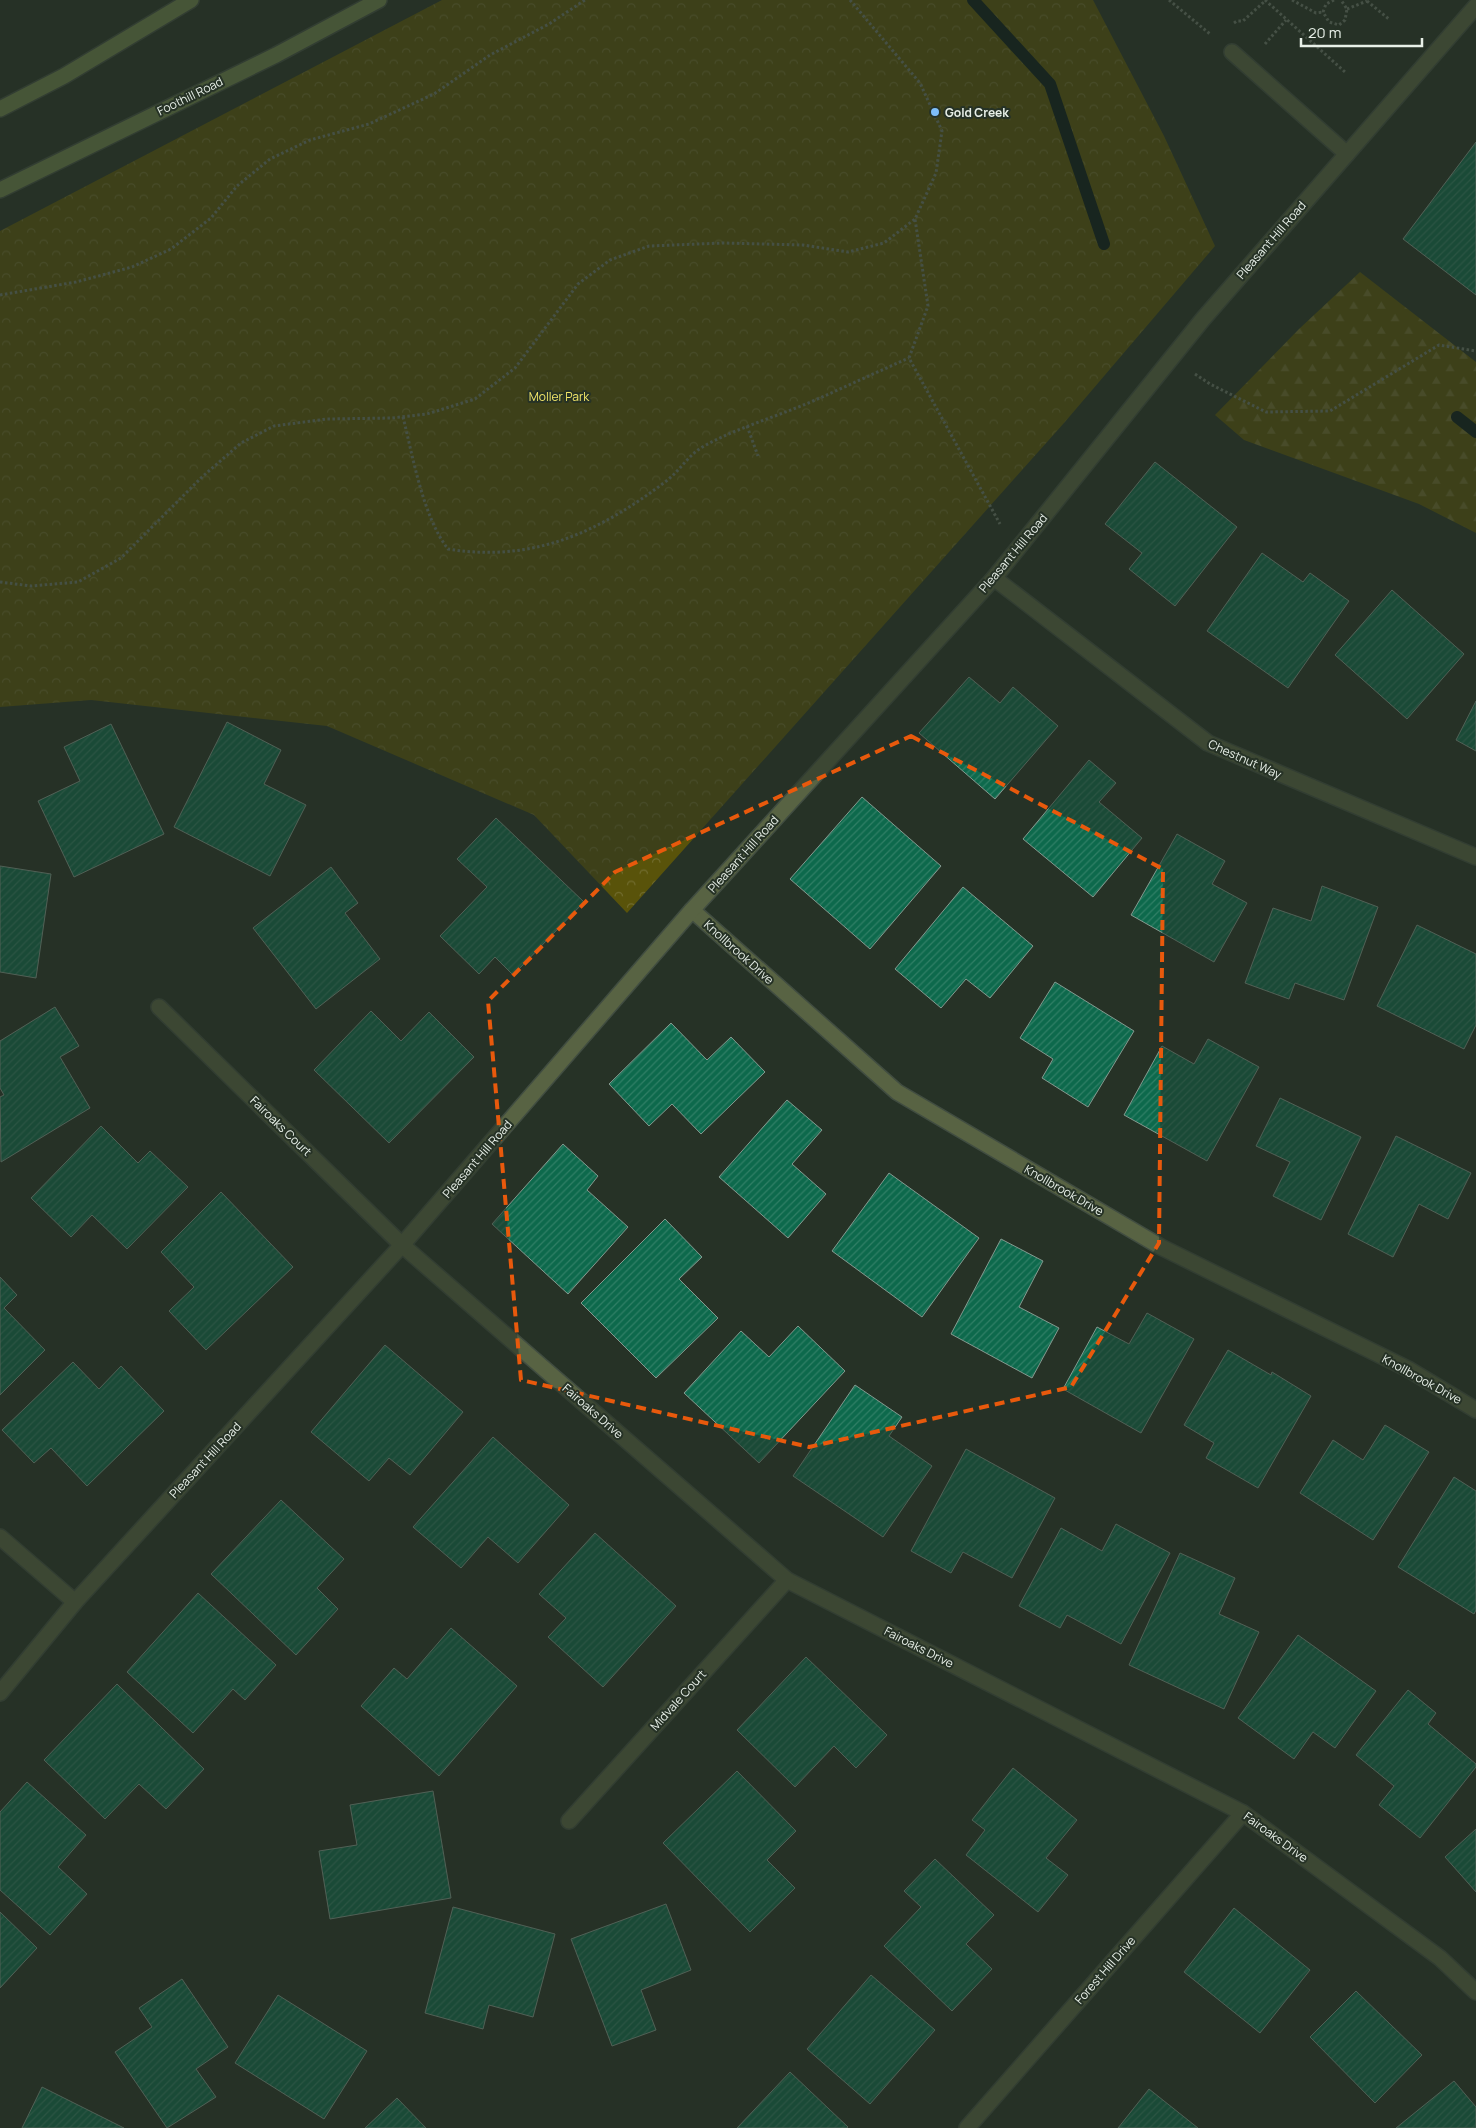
<svg xmlns="http://www.w3.org/2000/svg" width="1476" height="2128" font-family="Manrope,sans-serif">
	<style>
		.forest { fill: url(#forest-firs) }
		.park { fill: url(#park-crowns) }
		.lines { fill: none; stroke-linecap: round; stroke-linejoin: round }
		.stream { stroke: #081817; stroke-width: 12 }
		.building { fill: url(#building-hatch); stroke: #84998f }
		.lane-casing { stroke: #414d41; stroke-width: 18 }
		.street-casing { stroke: #414d41; stroke-width: 18 }
		.secondary-casing { stroke: #414d41; stroke-width: 18 }
		.path { stroke: #6b756b; stroke-width: 3; stroke-dasharray: 2.5 2.5; stroke-linecap: butt }
		.lane { stroke: #586343; stroke-width: 15 }
		.street { stroke: #586343; stroke-width: 15 }
		.secondary { stroke: #6e814c; stroke-width: 15 }
		.marked { fill: none; stroke: #e8590c; stroke-width: 4; stroke-dasharray: 10 6; stroke-linejoin: round }
		.poi-dot { fill: #7ebef9; stroke: #263226; stroke-width: 2 }
		.labels { text-anchor: middle; dominant-baseline: central; stroke-width: 4; stroke-linejoin: round; paint-order: stroke }
		.street-label { font-size: 12px; fill: #e8f0e8; stroke: #263226 }
		.poi-label { font-size: 12px; font-weight: bold; fill: #e8f0e8; stroke: #263226; text-anchor: start }
		.park-label { font-size: 12px; fill: #f1e568; stroke: #263226 }
	</style>
	<defs>
		<pattern id="forest-firs" width="22" height="20" patternUnits="userSpaceOnUse" patternTransform="scale(1.25)"><rect width="22" height="20" fill="#59530a"/><path d="M5 1l3.5 6h-7zM16 11l3.5 6h-7z" fill="#716c2e"/></pattern>
		<pattern id="park-crowns" width="20" height="18" patternUnits="userSpaceOnUse" patternTransform="scale(1.25)"><rect width="20" height="18" fill="#59530a"/><path d="M2 6a3 3 0 1 1 6 0M12 15a3 3 0 1 1 6 0" fill="none" stroke="#716c2e"/></pattern>
		<pattern id="building-hatch" width="6" height="6" patternUnits="userSpaceOnUse" patternTransform="scale(1.25)"><rect width="6" height="6" fill="#0d694c"/><path d="M-1 1l2-2M0 6l6-6M5 7l2-2" fill="none" stroke="#307f66"/></pattern>
	</defs>
	<rect width="100%" height="100%" fill="#263226"/>
	<polygon class="forest" points="1360,272 1476,362 1476,533 1419,504 1244,440 1215,415 1299,329"/>
	<polygon class="park" points="442,0 1093,0 1164,136 1215,246 1064,423 627,913 534,815 327,726 91,700 0,707 0,231"/>
	<g class="lines">
		<g class="stream">
			<polyline points="973,0 1050,84 1104,244"/>
			<polyline points="1457,417 1476,432"/>
		</g>
	</g>
	<g class="building">
		<polygon points="1476,142 1476,295 1403,239"/>
		<polygon points="1155,462 1237,527 1175,606 1129,569 1142,553 1105,524"/>
		<polygon points="1262,553 1303,582 1310,573 1349,601 1288,688 1207,631"/>
		<polygon points="1392,590 1464,654 1407,719 1335,655"/>
		<polygon points="969,677 1000,703 1013,687 1058,726 995,799 919,733"/>
		<polygon points="1476,701 1476,751 1456,740"/>
		<polygon points="227,722 281,750 264,784 306,805 270,876 174,827"/>
		<polygon points="111,724 164,834 74,877 38,801 80,781 64,747"/>
		<polygon points="1089,760 1116,783 1099,802 1142,838 1093,897 1023,839"/>
		<polygon points="862,797 941,866 870,949 790,879"/>
		<polygon points="496,818 584,902 513,975 495,957 479,974 440,936 487,887 457,859"/>
		<polygon points="1177,834 1225,861 1212,884 1247,903 1214,962 1131,915"/>
		<polygon points="0,866 51,874 36,978 0,972"/>
		<polygon points="331,867 358,903 345,913 380,959 316,1009 253,928"/>
		<polygon points="1322,886 1378,907 1344,1000 1295,983 1289,999 1245,983 1273,908 1311,921"/>
		<polygon points="963,887 1033,946 990,998 966,979 941,1008 895,969"/>
		<polygon points="1417,925 1476,954 1476,1025 1464,1049 1377,1006"/>
		<polygon points="1055,982 1134,1031 1088,1107 1042,1078 1053,1059 1020,1038"/>
		<polygon points="55,1007 79,1046 60,1057 90,1108 1,1162 0,1097 4,1095 0,1088 0,1041"/>
		<polygon points="371,1011 401,1041 429,1012 474,1057 389,1143 314,1070"/>
		<polygon points="671,1023 707,1060 731,1037 765,1072 701,1134 672,1104 649,1126 609,1084"/>
		<polygon points="1208,1039 1259,1067 1207,1161 1124,1115 1162,1046 1194,1064"/>
		<polygon points="1280,1098 1361,1137 1321,1220 1273,1196 1290,1162 1256,1146"/>
		<polygon points="787,1100 822,1130 792,1164 826,1194 788,1238 719,1177"/>
		<polygon points="101,1126 138,1163 150,1151 188,1187 127,1249 92,1215 71,1237 31,1198"/>
		<polygon points="1396,1136 1471,1173 1448,1219 1419,1204 1393,1257 1348,1234"/>
		<polygon points="563,1144 598,1176 587,1190 628,1227 568,1294 492,1224"/>
		<polygon points="889,1173 979,1238 922,1317 832,1251"/>
		<polygon points="221,1192 293,1267 206,1350 169,1311 194,1287 161,1252"/>
		<polygon points="665,1219 702,1257 679,1279 718,1318 656,1378 581,1303"/>
		<polygon points="1001,1239 1043,1261 1019,1307 1059,1328 1032,1378 951,1334"/>
		<polygon points="0,1277 17,1295 4,1308 45,1350 0,1395"/>
		<polygon points="1147,1313 1194,1339 1141,1433 1063,1389 1097,1327 1129,1344"/>
		<polygon points="798,1326 845,1371 759,1463 684,1393 741,1331 769,1357"/>
		<polygon points="385,1345 463,1412 410,1475 389,1458 369,1481 311,1432"/>
		<polygon points="1228,1350 1271,1375 1272,1372 1311,1396 1258,1488 1206,1458 1214,1443 1184,1425"/>
		<polygon points="73,1362 99,1389 121,1366 164,1411 87,1486 51,1448 34,1463 2,1430"/>
		<polygon points="855,1385 902,1417 889,1436 932,1466 883,1537 793,1476"/>
		<polygon points="1385,1425 1429,1452 1373,1540 1300,1493 1333,1440 1363,1460"/>
		<polygon points="493,1437 569,1505 518,1563 488,1537 461,1568 413,1527"/>
		<polygon points="966,1449 1055,1498 1012,1578 963,1552 951,1573 911,1551"/>
		<polygon points="1454,1477 1476,1491 1476,1610 1474,1614 1398,1567"/>
		<polygon points="281,1500 344,1559 317,1588 338,1609 296,1655 211,1574"/>
		<polygon points="1116,1524 1170,1553 1121,1644 1067,1615 1060,1628 1019,1606 1061,1528 1102,1551"/>
		<polygon points="595,1533 676,1606 603,1687 548,1637 566,1618 539,1594"/>
		<polygon points="1180,1553 1235,1578 1219,1614 1259,1632 1224,1709 1129,1665"/>
		<polygon points="198,1593 276,1665 245,1700 233,1689 193,1733 127,1672"/>
		<polygon points="451,1628 517,1686 439,1776 361,1706 394,1668 407,1679"/>
		<polygon points="1298,1635 1376,1691 1335,1748 1313,1732 1294,1759 1238,1718"/>
		<polygon points="806,1657 887,1735 856,1768 834,1746 795,1787 737,1730"/>
		<polygon points="117,1684 204,1769 166,1809 139,1784 105,1819 44,1760"/>
		<polygon points="1408,1690 1436,1713 1428,1724 1476,1764 1476,1767 1420,1838 1379,1805 1394,1786 1356,1755"/>
		<polygon points="1013,1768 1077,1820 1046,1858 1068,1875 1038,1912 966,1855 985,1830 972,1820"/>
		<polygon points="737,1771 796,1831 767,1860 795,1888 750,1932 663,1843"/>
		<polygon points="27,1782 86,1835 58,1867 87,1894 50,1935 0,1890 0,1812"/>
		<polygon points="433,1791 451,1898 330,1919 319,1851 357,1845 350,1805"/>
		<polygon points="1476,1829 1476,1892 1445,1857"/>
		<polygon points="935,1859 994,1915 966,1944 992,1969 952,2011 884,1946 921,1907 904,1891"/>
		<polygon points="666,1904 691,1970 641,1990 656,2030 612,2046 571,1939"/>
		<polygon points="453,1907 555,1934 533,2017 489,2005 483,2029 425,2013"/>
		<polygon points="1234,1908 1310,1970 1260,2033 1184,1972"/>
		<polygon points="0,1912 37,1948 0,1988"/>
		<polygon points="871,1975 935,2030 870,2104 807,2049"/>
		<polygon points="182,1979 228,2047 196,2069 216,2097 167,2128 115,2052 152,2027 139,2008"/>
		<polygon points="1356,1991 1422,2055 1375,2103 1310,2037"/>
		<polygon points="278,1995 367,2051 324,2119 235,2063"/>
		<polygon points="790,2072 848,2127 847,2128 737,2128"/>
		<polygon points="1454,2081 1476,2107 1476,2128 1396,2128"/>
		<polygon points="42,2087 124,2128 22,2128"/>
		<polygon points="1149,2089 1198,2128 1118,2128"/>
		<polygon points="397,2098 426,2128 365,2128"/>
	</g>
	<g class="lines">
		<g class="lane-casing">
			<polyline id="lane" points="1232,52 1347,154"/>
		</g>
		<g class="street-casing">
			<g id="street">
				<polyline points="994,578 1208,743 1476,857"/>
				<polyline points="692,910 897,1092 1161,1247 1408,1369 1476,1410"/>
				<polyline points="159,1007 402,1245 787,1580 1243,1813 1440,1958 1476,1992"/>
				<polyline points="0,1537 75,1602"/>
				<polyline points="0,1693 75,1602 402,1245 692,910 994,578 1203,319 1476,6"/>
				<polyline points="569,1821 787,1580"/>
				<polyline points="967,2128 1243,1813"/>
			</g>
		</g>
		<g class="secondary-casing">
			<g id="secondary">
				<polyline points="0,109 64,76 191,0"/>
				<polyline points="0,190 276,55 379,0"/>
			</g>
		</g>
		<g class="path">
			<polyline points="850,0 920,83 942,131 936,173 915,219 928,306 909,358 1000,524"/>
			<polyline points="1169,0 1210,34"/>
			<polyline points="1265,0 1345,72"/>
			<polyline points="1292,0 1316,13 1323,12"/>
			<polyline points="1334,0 1326,4 1323,12 1329,22 1339,25 1345,20 1347,9 1341,0"/>
			<polyline points="1367,1 1390,20"/>
			<polyline points="1347,9 1367,1"/>
			<polyline points="1234,23 1237,21 1243,21 1265,1"/>
			<polyline points="1265,44 1286,20"/>
			<polyline points="0,295 76,282 132,267 171,249 211,218 237,186 270,159 310,140 369,124 434,94 490,55 549,24 585,0"/>
			<polyline points="1195,374 1210,384 1266,412 1330,411 1439,345 1476,351"/>
			<path d="M403,417C413,457 423,517 448,549C533,563 599,532 665,482C680,471 688,455 704,446C739,427 776,417 813,401C845,387 877,372 909,358"/>
			<polyline points="747,426 758,456"/>
			<polyline points="0,582 31,586 78,582 121,558 202,477 241,443 274,426 327,419 392,418 427,414 475,399 515,368 578,284 610,260 649,246 723,243 803,245 848,252 884,243 915,219"/>
		</g>
		<use href="#lane" class="lane"/>
		<use href="#street" class="street"/>
		<use href="#secondary" class="secondary"/>
	</g>
	<path d="M0 0H1476V2128H0ZM911,736L1163,869L1159,1243L1071,1387L809,1447L521,1380L488,1001L615,872Z" fill="#263226" fill-opacity=".55" fill-rule="evenodd"/>
	<path class="marked" d="M911,736L1163,869L1159,1243L1071,1387L809,1447L521,1380L488,1001L615,872Z"/>
	<circle class="poi-dot" cx="935" cy="112" r="5"/>
	<g class="labels">
		<g class="street-label">
			<text transform="translate(190 96) rotate(-26)">Foothill Road</text>
			<text transform="translate(1271 240) rotate(-49)">Pleasant Hill Road</text>
			<text transform="translate(1013 553) rotate(-50)">Pleasant Hill Road</text>
			<text transform="translate(1245 759) rotate(24)">Chestnut Way</text>
			<text transform="translate(743 854) rotate(-48)">Pleasant Hill Road</text>
			<text transform="translate(739 952) rotate(42)">Knollbrook Drive</text>
			<text transform="translate(281 1126) rotate(44)">Fairoaks Court</text>
			<text transform="translate(477 1159) rotate(-49)">Pleasant Hill Road</text>
			<text transform="translate(1064 1190) rotate(30)">Knollbrook Drive</text>
			<text transform="translate(1422 1379) rotate(29)">Knollbrook Drive</text>
			<text transform="translate(593 1411) rotate(41)">Fairoaks Drive</text>
			<text transform="translate(205 1460) rotate(-47)">Pleasant Hill Road</text>
			<text transform="translate(919 1647) rotate(27)">Fairoaks Drive</text>
			<text transform="translate(678 1700) rotate(-48)">Midvale Court</text>
			<text transform="translate(1276 1837) rotate(36)">Fairoaks Drive</text>
			<text transform="translate(1105 1970) rotate(-49)">Forest Hill Drive</text>
		</g>
		<g class="poi-label">
			<text x="945" y="112">Gold Creek</text>
		</g>
		<g class="park-label">
			<text x="559" y="396">Moller Park</text>
		</g>
	</g>
	<path d="M1301 38v8h121v-8" fill="none" stroke="#e8f0e8" stroke-width="2.5"/>
	<text x="1308" y="38" font-size="15" fill="#e8f0e8" stroke="#263226" stroke-width="4" paint-order="stroke">20 m</text>
</svg>
